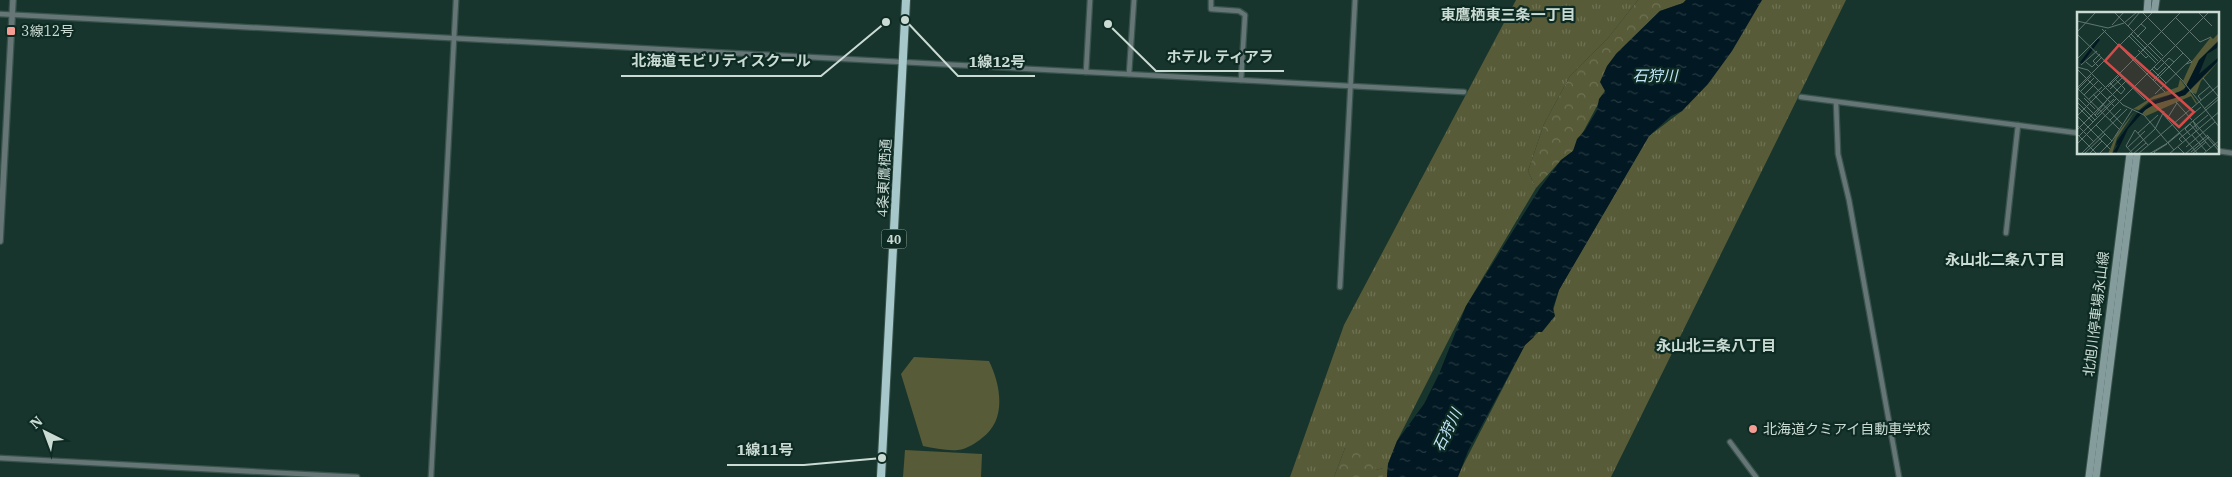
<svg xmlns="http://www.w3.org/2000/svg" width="2232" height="477" font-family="'IBM Plex Serif','Noto Sans JP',serif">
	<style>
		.grass { fill: url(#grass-tufts) }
		.forest { fill: url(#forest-crowns) }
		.garden { fill: #585b37 }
		.water { fill: url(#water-ripples) }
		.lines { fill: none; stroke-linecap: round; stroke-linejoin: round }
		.minor-casing { stroke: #38534b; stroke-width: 7 }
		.tertiary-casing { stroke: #38534b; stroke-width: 8 }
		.secondary-casing { stroke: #38534b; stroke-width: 9 }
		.trunk-casing { stroke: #38534b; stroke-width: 10 }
		.minor { stroke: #667576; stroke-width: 4.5 }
		.tertiary { stroke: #667576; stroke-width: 5.5 }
		.secondary { stroke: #859c9d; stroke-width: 7 }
		.trunk { stroke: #a6c8ca; stroke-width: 8 }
		.poi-dot { fill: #f59c94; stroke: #0e2b23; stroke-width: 2 }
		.labels { text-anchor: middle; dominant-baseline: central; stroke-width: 4.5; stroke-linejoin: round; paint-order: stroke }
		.shield { fill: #0e2b23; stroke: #92a69f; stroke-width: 1 }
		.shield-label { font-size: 12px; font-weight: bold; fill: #cadbd4 }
		.poi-label { font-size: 14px; fill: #cadbd4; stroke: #0e2b23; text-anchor: start }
		.street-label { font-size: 14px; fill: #cadbd4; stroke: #0e2b23 }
		.neighbourhood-label { font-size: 15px; font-weight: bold; fill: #cadbd4; stroke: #0e2b23 }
		.water-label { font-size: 15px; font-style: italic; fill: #c3e8fc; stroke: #0e2b23 }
		.inset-river { fill: none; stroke: #021822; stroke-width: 2.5 }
		.inset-road { fill: none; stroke: #5f7770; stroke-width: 1 }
		.view { fill: #d44c4a; fill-opacity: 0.15; stroke: #d44c4a; stroke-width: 2.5 }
		.inset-edge { fill: none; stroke: #cadbd4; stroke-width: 2.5 }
		.leader { fill: none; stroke: #cadbd4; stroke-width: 2 }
		.callout-dot { fill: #cadbd4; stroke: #0e2b23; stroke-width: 2 }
		.callout-label { font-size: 15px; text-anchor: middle; font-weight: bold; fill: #cadbd4; stroke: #0e2b23; stroke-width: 4.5; stroke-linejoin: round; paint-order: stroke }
	</style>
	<defs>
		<pattern id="grass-tufts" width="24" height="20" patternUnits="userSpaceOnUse" patternTransform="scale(1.25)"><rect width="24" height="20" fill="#585b37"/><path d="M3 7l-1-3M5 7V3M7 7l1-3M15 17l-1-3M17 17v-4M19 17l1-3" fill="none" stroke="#6f7253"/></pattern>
		<pattern id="forest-crowns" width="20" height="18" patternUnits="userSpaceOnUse" patternTransform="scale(1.25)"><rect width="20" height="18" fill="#585b37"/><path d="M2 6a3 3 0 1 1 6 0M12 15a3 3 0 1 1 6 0" fill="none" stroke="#6f7253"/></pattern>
		<pattern id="water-ripples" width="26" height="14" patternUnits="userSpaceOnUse" patternTransform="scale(1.25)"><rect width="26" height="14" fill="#021822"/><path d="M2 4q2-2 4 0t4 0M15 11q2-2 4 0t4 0" fill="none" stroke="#263941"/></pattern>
	</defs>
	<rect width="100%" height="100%" fill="#18352d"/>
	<g class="grass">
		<polygon points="1516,0 1638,0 1608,38 1570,76 1544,124 1528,171 1536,188 1466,306 1397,441 1388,464 1387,477 1383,477 1383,468 1376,470 1363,463 1345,448 1334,477 1290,477 1344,325"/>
		<polygon points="1759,0 1846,0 1611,477 1457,477 1525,345 1550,321 1559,290 1649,136 1682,111"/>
	</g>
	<g class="forest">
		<polygon points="1638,0 1686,0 1683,3 1660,11 1616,54 1605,91 1573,151 1561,160 1536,188 1528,171 1544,124 1570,76 1608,38"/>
		<polygon points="1345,448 1358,452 1363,463 1372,463 1376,470 1383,468 1383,477 1334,477"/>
	</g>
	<g class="garden">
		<path d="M914,357L989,361C1001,386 1007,420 982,438C976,443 967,449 958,450C947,451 934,448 923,446L901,374Z"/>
		<polygon points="905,450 982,454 981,477 903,477"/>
	</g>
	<polygon class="water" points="1686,0 1762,0 1732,51 1708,84 1682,111 1671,116 1649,136 1559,290 1553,308 1555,316 1542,332 1535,332 1534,337 1525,345 1468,451 1458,477 1387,477 1388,464 1397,441 1424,404 1439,374 1466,306 1540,188 1561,160 1573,151 1577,139 1585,130 1597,110 1599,99 1605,91 1600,82 1607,66 1616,54 1660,11 1683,3"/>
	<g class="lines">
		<g class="minor-casing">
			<g id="minor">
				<polyline points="1211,0 1211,9 1239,11 1245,15 1241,80"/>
				<polyline points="0,14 1464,92"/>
				<polyline points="1086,72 1090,0"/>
				<polyline points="1129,74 1134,0"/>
				<polyline points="1801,97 2078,133"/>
				<polyline points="1836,102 1838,154 1849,200 1899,477"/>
				<polyline points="2218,151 2232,153"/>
				<polyline points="2006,233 2018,125"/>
				<polyline points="1340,287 1355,0"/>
				<polyline points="1730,442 1756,477"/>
				<polyline points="0,458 357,477"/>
				<polyline points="431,477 456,0"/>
			</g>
		</g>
		<g class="tertiary-casing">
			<polyline id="tertiary" points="0,241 13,0"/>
		</g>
		<g class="secondary-casing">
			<g id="secondary">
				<polyline points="2147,14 2148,0"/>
				<polyline points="2154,14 2156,0"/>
				<polyline points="2089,477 2130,154"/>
				<polyline points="2096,477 2137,154"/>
			</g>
		</g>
		<g class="trunk-casing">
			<polyline id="trunk" points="881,477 906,0"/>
		</g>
		<use href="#minor" class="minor"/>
		<use href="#tertiary" class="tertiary"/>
		<use href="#secondary" class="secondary"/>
		<use href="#trunk" class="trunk"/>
	</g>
	<g class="poi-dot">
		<rect x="6" y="26" width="10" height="10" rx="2.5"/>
		<circle cx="1753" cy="429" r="5"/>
	</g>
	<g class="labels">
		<rect class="shield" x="881.5" y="229.5" width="25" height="19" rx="4"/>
		<g class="shield-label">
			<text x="894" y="239">40</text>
		</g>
		<g class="poi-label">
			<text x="21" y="31">3線12号</text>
			<text x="1763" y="429">北海道クミアイ自動車学校</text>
		</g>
		<g class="street-label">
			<text transform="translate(884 178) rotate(-87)">4条東鷹栖通</text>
			<text transform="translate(2096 314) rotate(-83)">北旭川停車場永山線</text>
		</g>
		<g class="neighbourhood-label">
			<text x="1508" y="14">東鷹栖東三条一丁目</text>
			<text x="2005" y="259">永山北二条八丁目</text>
			<text x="1716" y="345">永山北三条八丁目</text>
		</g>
		<g class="water-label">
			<text x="1655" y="75">石狩川</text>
			<text transform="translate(1447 430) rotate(-64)">石狩川</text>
		</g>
	</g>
	<g transform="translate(2077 12)">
		<rect width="142" height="142" fill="#18352d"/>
		<path d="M142,21V28L122,48L110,74L106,69L115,49L134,25L136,27ZM142,49L124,69L119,82L113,80L120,91L119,92L114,84L69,104L65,101L74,93L108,83ZM103,67L109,75L102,80L74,88L62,98L56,97L77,84L101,75ZM58,99L40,126L35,142H31L39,123Z" fill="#585b37"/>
		<path d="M142,29L140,36L130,42L122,62L142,45V48L108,83L78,92L68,98L51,117L39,142L38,140L35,142L42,131L39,134L40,129L62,99L76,89L107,78L122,48Z" fill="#021822"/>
		<path class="inset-river" d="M4,51L22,27"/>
		<path class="inset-road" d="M37,0L105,68L143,116M65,0L115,50L109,52M121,0L135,14M98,5L123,30L134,25M0,9L31,16L47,11L60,0M35,13L47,0M51,14L63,0M25,17L88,80M0,20L19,0M0,22L68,88M54,22L81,49M52,24L79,51M60,25L69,16L64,12M73,31L86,44M61,38L69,46L72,43M0,47L29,18M9,50L15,55L25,45M4,53L20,39M21,54L16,49L23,42M0,55L11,58L46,93L67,103L97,138M77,55L80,58L92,46L97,50M75,57L89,71M1,58L37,94M37,66L48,77L44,82M126,66L141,84M76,68L89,55M78,69L106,41M33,71L44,82M31,75L42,64M0,76L76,0M0,76L42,117M1,77L14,64M33,77L45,66M4,79L17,66M16,82L45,112M78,82L113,48M7,83L21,69M0,85L20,105M7,86L18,97M12,87L25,75M124,88L121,84L133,74M0,90L18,108M99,90L115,108M0,94L16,110M21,97L49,69M127,97L142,84M86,102L121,142M18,103L33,84M20,103L37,87M112,105L124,95M90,107L100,91M33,108L44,97M0,113L17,130M19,113L35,129M120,117L116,109L143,140M0,118L21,97M61,121L81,103M0,122L20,142M113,123L108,117L113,112L134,136M115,123L129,139M130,123L143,137M2,124L39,87M105,130L102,127L131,103M69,131L56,142L49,134L58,118L71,133M91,131L103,121M0,132L132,0M101,135L108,142L131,123M109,135L138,110M50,136L68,119M33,137L0,104L104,0M114,140L132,125M4,142L50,97M7,142L28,122M12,142L25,129M22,142L35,129L55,98M51,142L78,117L87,99M61,142L143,72M72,142L89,132L143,86M79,142L77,140L90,132M92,142L143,99M115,142L129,130M126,142L143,128"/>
		<path class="view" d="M42,33L117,100L102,115L28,49Z"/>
		<rect width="142" height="142" class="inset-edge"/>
	</g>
	<path class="leader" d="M1108 24L1156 71H1284M886 22L821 76H621M905 20L958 76H1035M882 458L804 465H727"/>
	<g class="callout-dot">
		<circle cx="1108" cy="24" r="5"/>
		<circle cx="886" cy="22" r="5"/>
		<circle cx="905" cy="20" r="5"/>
		<circle cx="882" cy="458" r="5"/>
	</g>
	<g class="callout-label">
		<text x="1220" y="62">ホテル ティアラ</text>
		<text x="721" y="66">北海道モビリティスクール</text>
		<text x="997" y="67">1線12号</text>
		<text x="765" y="455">1線11号</text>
	</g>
	<g transform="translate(45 432) rotate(318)" stroke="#0e2b23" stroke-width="4" paint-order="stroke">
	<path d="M0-4L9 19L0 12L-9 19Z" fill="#cadbd4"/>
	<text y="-8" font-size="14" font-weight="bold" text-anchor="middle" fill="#cadbd4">N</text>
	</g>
</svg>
